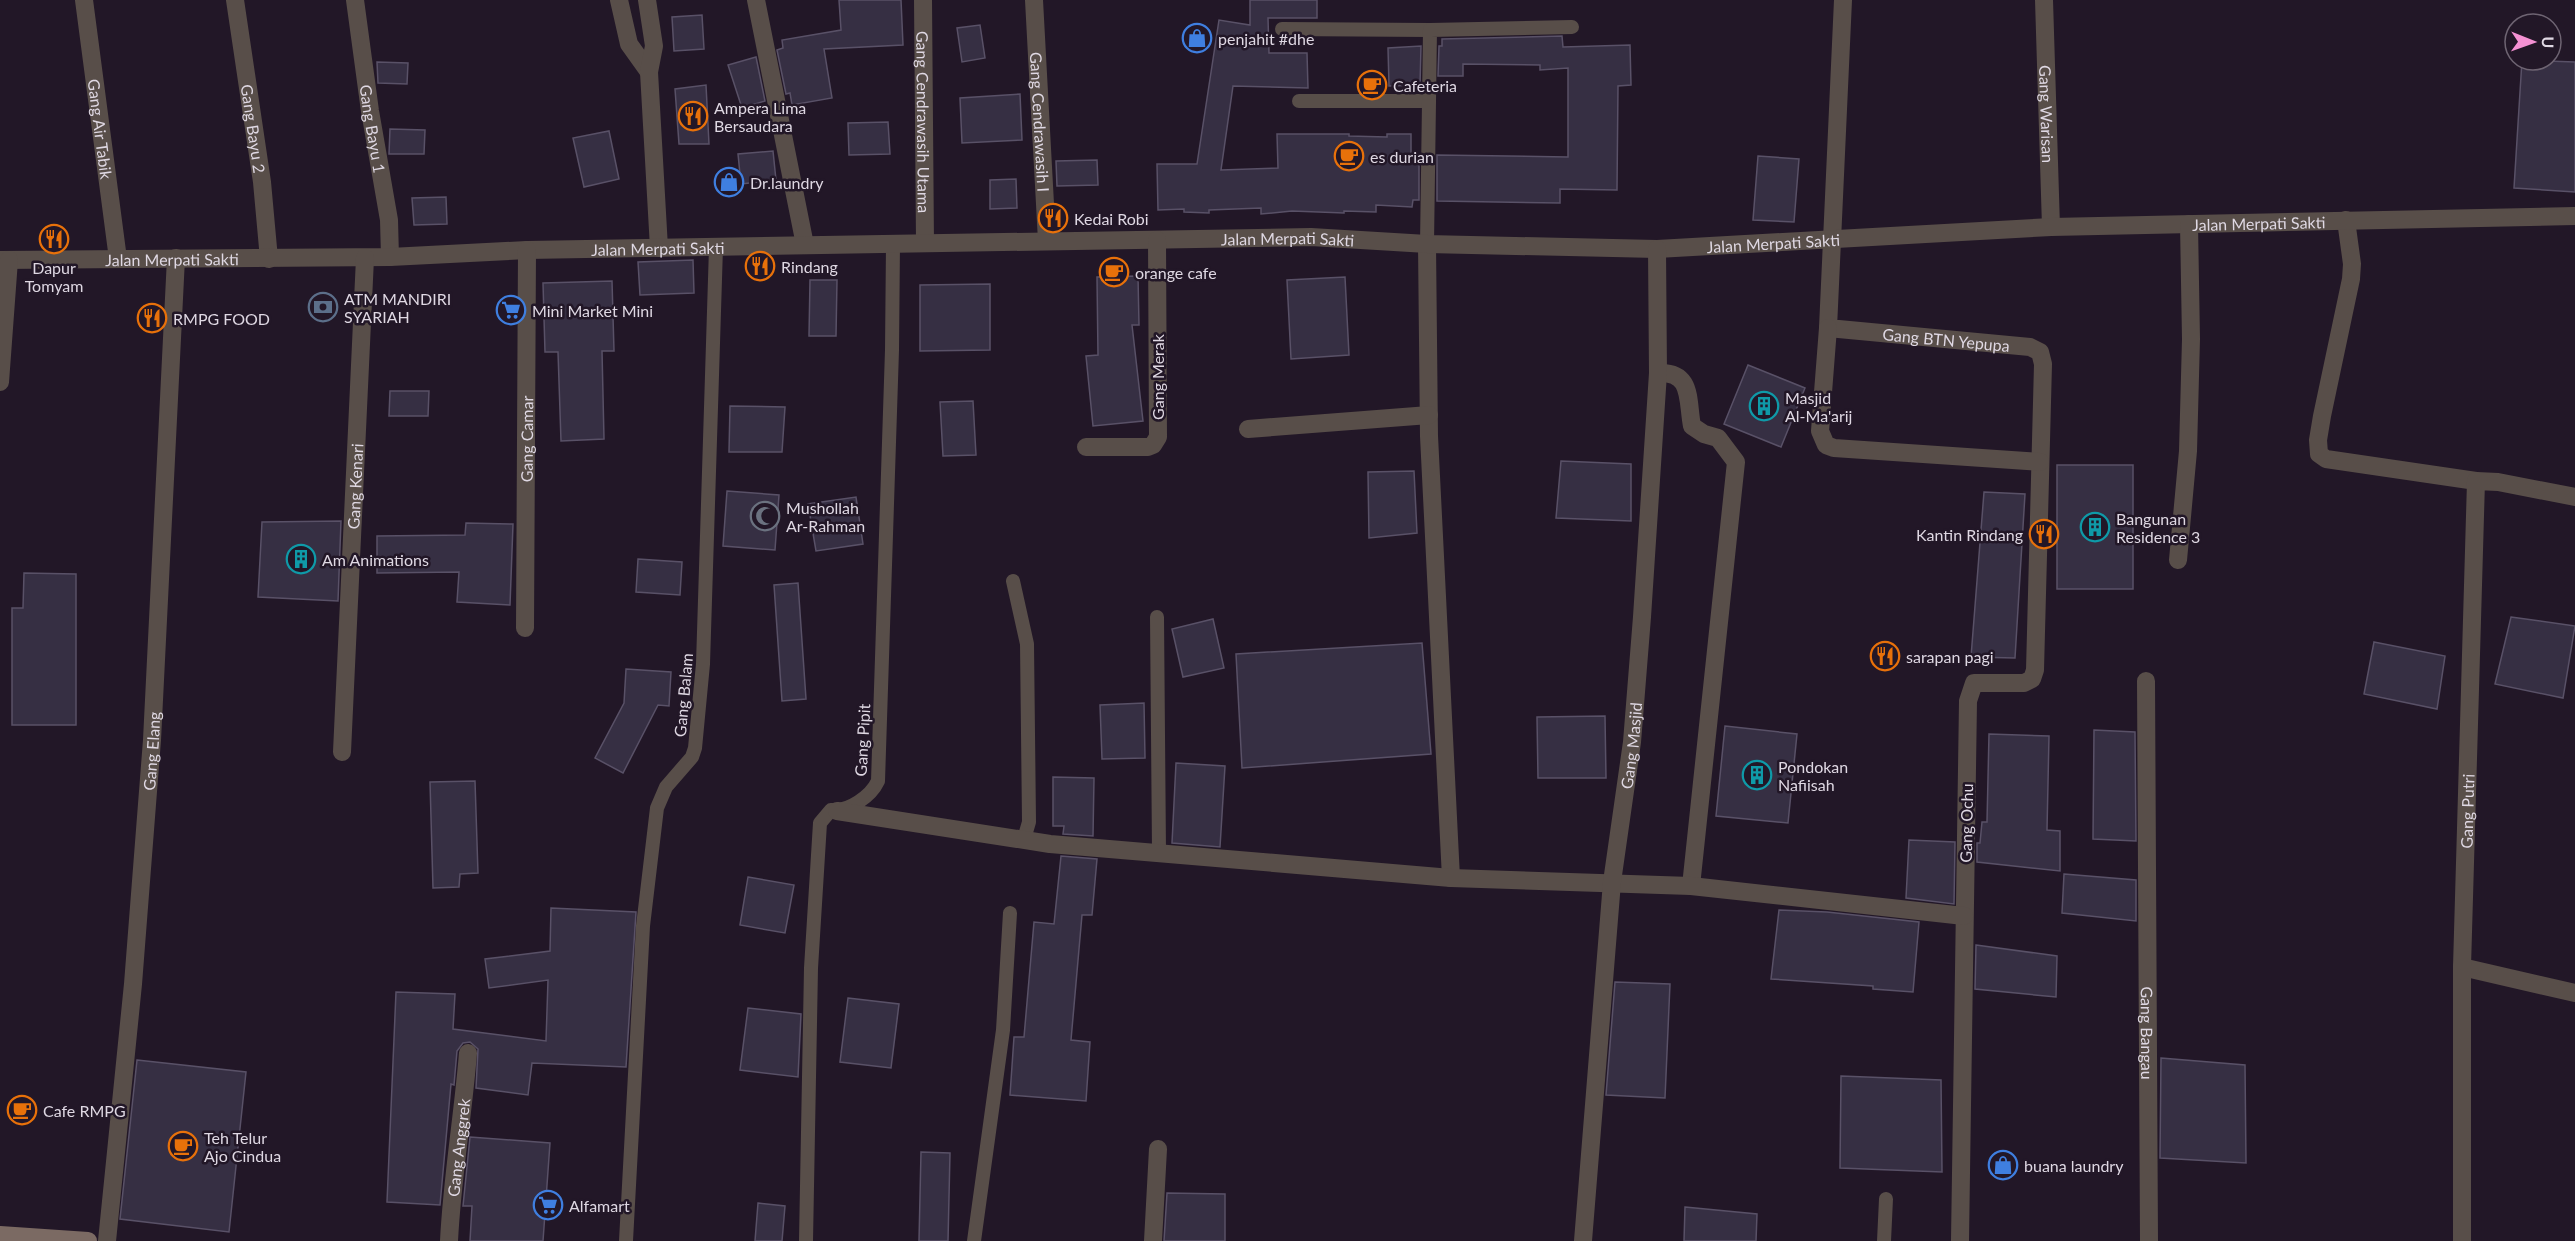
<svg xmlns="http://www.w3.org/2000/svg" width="2575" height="1241" font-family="Lato,sans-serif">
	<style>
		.building { fill: #362f43; stroke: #595167; stroke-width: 1.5 }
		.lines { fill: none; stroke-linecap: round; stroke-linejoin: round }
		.lane { stroke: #584e49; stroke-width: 14 }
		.street { stroke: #584e49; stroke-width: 18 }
		.secondary { stroke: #7b6a63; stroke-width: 18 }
		.labels { text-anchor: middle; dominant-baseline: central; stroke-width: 5; stroke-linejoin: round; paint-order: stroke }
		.poi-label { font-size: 16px; fill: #dfd8e3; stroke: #221727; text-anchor: start }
		.street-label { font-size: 16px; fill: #dfd8e3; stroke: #221727 }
	</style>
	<rect width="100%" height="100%" fill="#221727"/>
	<g class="building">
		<polygon points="839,0 901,0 903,45 824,49 832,98 792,105 790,93 786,94 777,50 783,48 782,40 841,30"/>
		<polygon points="1250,0 1317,0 1317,18 1268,18 1269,53 1307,53 1308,88 1233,86 1221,170 1278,168 1277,134 1349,134 1349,136 1387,137 1387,134 1411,134 1411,154 1419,154 1419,200 1413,200 1412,207 1376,205 1376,212 1344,211 1344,213 1292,211 1261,214 1261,208 1209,210 1209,213 1184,212 1184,209 1158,210 1157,164 1197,164 1219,20 1250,25"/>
		<polygon points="702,15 704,49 674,51 672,17"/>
		<polygon points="980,25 985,58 962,62 957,28"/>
		<polygon points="1562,36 1563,47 1630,45 1631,85 1618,86 1617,190 1560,189 1560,203 1437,201 1437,155 1568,157 1568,68 1540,70 1540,65 1463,64 1463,76 1438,76 1439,46 1442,46 1442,39"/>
		<polygon points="1421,46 1420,85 1389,86 1388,48"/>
		<polygon points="756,57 765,101 742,108 728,65"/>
		<polygon points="2522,60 2575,62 2575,192 2514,188"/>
		<polygon points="377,62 408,63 407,84 378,83"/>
		<polygon points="706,85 709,144 679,144 675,89"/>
		<polygon points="1020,94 1022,140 962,143 960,98"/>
		<polygon points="888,122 890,154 849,155 848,123"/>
		<polygon points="390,129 425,130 424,154 389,154"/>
		<polygon points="609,131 619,179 584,187 573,138"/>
		<polygon points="773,151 776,180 741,184 738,154"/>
		<polygon points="1758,156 1799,159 1794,222 1753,220"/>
		<polygon points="1097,160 1098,185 1057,186 1056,161"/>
		<polygon points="1016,179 1017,208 990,209 990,180"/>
		<polygon points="446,197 447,224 414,225 412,198"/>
		<polygon points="693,260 694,293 640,295 638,262"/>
		<polygon points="1138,276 1139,325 1132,325 1143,421 1093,426 1086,356 1098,355 1097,277"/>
		<polygon points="1345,277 1349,355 1291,359 1287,280"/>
		<polygon points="810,280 837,280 836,336 809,336"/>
		<polygon points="612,281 614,351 602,351 604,439 561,441 558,352 545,352 543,283"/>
		<polygon points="990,284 990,350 920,351 920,285"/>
		<polygon points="1748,365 1805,388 1781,447 1724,424"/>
		<polygon points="390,391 429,391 428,416 389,416"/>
		<polygon points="973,401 976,455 943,456 940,402"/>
		<polygon points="730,406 785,407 782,452 729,452"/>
		<polygon points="1561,461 1631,464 1631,521 1556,518"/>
		<rect x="2057" y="465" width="76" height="124"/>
		<polygon points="1414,471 1417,533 1369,538 1368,472"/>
		<polygon points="727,491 779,495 775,550 723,546"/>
		<polygon points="1984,492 2025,494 2015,658 1971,657"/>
		<polygon points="856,497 863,544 816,551 808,504"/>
		<polygon points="341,521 338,601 258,597 262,522"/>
		<polygon points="466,523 513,524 510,605 457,602 459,572 377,573 377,536 465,535"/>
		<polygon points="638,559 682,562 680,595 636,592"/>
		<polygon points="24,573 76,574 76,725 12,725 12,608 23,608"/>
		<polygon points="798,583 806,699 782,701 774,585"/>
		<polygon points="2511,617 2575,626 2563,698 2495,684"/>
		<polygon points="1213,619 1224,668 1183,677 1172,629"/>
		<polygon points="2374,642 2445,656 2437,709 2364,694"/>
		<polygon points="1422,643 1431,754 1242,768 1236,654"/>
		<polygon points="626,669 671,672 669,706 658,705 623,773 595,758 624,703"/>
		<polygon points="1144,703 1145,758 1102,759 1100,705"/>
		<polygon points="1605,716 1606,778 1538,778 1537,717"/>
		<polygon points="1725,726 1797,734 1788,823 1716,816"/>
		<polygon points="2094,730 2135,732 2136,841 2093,839"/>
		<polygon points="1989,734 2049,736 2047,830 2060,831 2060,871 1977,862 1977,843 1980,843 1982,822 1987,822"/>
		<polygon points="1176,763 1225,766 1220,847 1172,843"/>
		<polygon points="1053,777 1094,778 1093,836 1063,834 1064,826 1053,826"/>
		<polygon points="475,781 478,873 460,874 459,887 433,888 430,782"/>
		<polygon points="1909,840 1955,842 1954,904 1906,898"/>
		<polygon points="1061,856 1097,859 1092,915 1082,915 1071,1040 1090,1042 1086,1101 1010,1095 1014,1037 1024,1037 1034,922 1054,924"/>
		<polygon points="2064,874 2136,880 2136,921 2062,913"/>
		<polygon points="748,877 794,885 785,933 740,925"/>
		<polygon points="551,908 636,912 626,1067 532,1063 528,1095 476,1088 478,1049 470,1042 463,1043 457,1051 454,1085 451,1084 440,1205 387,1202 396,992 455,994 453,1029 546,1041 548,980 489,988 485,959 550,951"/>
		<polygon points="1779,910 1827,912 1919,922 1913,992 1873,989 1873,986 1771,979"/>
		<polygon points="1976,945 2057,956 2056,997 1975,989"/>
		<polygon points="1615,982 1670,984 1665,1098 1606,1095"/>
		<polygon points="848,998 899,1004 891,1068 840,1062"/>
		<polygon points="748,1008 801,1014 798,1077 740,1070"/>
		<polygon points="2161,1058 2245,1065 2246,1163 2160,1158"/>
		<polygon points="137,1060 246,1072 229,1232 120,1219"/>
		<polygon points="1841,1076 1941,1080 1942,1172 1840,1168"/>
		<polygon points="470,1137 550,1143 543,1241 470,1241 472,1206 463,1206"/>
		<polygon points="921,1152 950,1153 948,1241 919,1241"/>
		<polygon points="1167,1193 1225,1194 1225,1241 1164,1241"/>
		<polygon points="758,1203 785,1206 782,1241 755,1241"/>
		<polygon points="1685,1207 1757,1214 1756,1241 1684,1241"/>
	</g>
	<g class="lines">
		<g class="lane">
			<polyline points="1282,29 1430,30"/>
			<polyline points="1299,101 1429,101"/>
			<polyline points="1427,244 1430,30 1572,27"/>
			<polyline points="1013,581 1027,644 1029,822 1024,839"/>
			<polyline points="1157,617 1159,852"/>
			<polyline points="626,1241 643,926 657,808 666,787 692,757 695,748 703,664 716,247"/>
			<path d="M806,1241L811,968L820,823L831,810C849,812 871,796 878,781L892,350L893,244"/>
			<polyline points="974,1241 1003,1030 1010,913"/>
			<polyline points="1884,1241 1886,1199"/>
		</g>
		<g class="street">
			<path id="s1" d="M84,0L118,259"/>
			<path id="s2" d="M235,0L262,182L269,259"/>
			<path id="s3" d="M355,0L370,111L389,220L390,257"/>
			<polyline points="619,0 629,44 649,72"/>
			<polyline points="647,0 654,46 649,72 659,248"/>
			<polyline points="756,0 805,245"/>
			<path id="s4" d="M923,0L925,243"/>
			<path id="s5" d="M1034,0L1047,241"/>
			<path id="s6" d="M1843,0L1828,328L2030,347L2040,352L2043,364L2035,670L2032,679L2024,683H1974L1968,701L1960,1241"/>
			<path id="s7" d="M2044,0L2051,227"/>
			<polyline points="2346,220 2352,264 2351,279 2322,416 2318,440 2319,454 2326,459 2476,481"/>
			<polyline points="1427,244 1429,436 1451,878"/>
			<path id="s8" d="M0,260L390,257L527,250L1311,237L1427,244L1657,249L2051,227L2575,216"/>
			<polyline points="1828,328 1820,431 1826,445 1834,448 2040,462"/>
			<path d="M1658,373C1693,371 1687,400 1692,426L1704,434L1718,438L1736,462L1691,886"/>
			<polyline points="0,382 9,260"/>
			<polyline points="1248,429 1429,415"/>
			<polyline points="1086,447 1148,447 1153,445 1158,437 1157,240"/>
			<polyline points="2178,560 2188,451 2191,339 2189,224"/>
			<path id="s9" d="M525,628L527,250"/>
			<path id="s10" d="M2146,681L2149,1241"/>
			<path id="s11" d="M342,752L365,258"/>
			<polyline points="837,811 1050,844 1451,878 1691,886 1964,916"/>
			<polyline points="2462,967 2575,993"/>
			<path id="s12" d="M107,1241L133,984L152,740L176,258"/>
			<path id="s13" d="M449,1241C452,1178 463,1116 468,1053"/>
			<polyline points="1153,1241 1158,1149"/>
			<path id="s14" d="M1583,1241L1612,882L1632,742L1642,617L1658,373L1657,249"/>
			<path id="s15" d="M2462,1241V967L2476,481L2498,482L2575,497"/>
		</g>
		<polyline class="secondary" points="0,1235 88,1241"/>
	</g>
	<defs>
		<g id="shop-ring" transform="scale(1.5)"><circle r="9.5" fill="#221727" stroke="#3f7fe0" stroke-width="1.5"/><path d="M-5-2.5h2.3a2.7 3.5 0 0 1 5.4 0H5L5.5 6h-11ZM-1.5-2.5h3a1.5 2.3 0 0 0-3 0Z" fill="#3f7fe0"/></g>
		<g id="cafe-ring" transform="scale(1.5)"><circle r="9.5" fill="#221727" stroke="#e8710a" stroke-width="1.5"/><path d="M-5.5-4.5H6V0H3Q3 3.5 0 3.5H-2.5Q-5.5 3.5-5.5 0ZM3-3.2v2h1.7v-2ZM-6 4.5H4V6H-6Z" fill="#e8710a"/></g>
		<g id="restaurant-ring" transform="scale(1.5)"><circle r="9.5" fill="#221727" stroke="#e8710a" stroke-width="1.5"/><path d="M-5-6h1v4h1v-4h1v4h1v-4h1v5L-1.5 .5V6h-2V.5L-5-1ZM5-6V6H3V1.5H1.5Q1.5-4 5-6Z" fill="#e8710a"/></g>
		<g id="bank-ring" transform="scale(1.5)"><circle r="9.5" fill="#221727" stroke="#5c6f8a" stroke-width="1.5"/><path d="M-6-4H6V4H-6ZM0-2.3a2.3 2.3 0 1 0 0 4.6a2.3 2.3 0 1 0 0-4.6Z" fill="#5c6f8a"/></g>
		<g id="supermarket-ring" transform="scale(1.5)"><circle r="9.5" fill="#221727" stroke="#3f7fe0" stroke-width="1.5"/><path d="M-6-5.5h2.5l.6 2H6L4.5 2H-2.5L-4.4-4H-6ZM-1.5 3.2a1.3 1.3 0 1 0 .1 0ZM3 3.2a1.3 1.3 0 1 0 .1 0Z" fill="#3f7fe0"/></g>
		<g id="building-ring" transform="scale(1.5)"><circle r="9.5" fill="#221727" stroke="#0f9aa8" stroke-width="1.5"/><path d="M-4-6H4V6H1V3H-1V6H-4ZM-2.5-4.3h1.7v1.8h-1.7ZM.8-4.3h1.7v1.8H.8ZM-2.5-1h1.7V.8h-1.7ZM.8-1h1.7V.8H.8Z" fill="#0f9aa8"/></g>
		<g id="mosque-ring" transform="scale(1.5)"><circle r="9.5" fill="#221727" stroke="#6b7280" stroke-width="1.5"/><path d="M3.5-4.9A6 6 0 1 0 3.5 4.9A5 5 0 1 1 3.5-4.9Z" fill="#6b7280"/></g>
	</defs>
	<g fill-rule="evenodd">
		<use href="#shop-ring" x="1197" y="38"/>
		<use href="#cafe-ring" x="1372" y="85"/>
		<use href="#restaurant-ring" x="693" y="116"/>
		<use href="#cafe-ring" x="1349" y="156"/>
		<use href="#shop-ring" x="729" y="182"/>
		<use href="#restaurant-ring" x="1053" y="218"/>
		<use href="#restaurant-ring" x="54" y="239"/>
		<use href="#restaurant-ring" x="760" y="266"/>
		<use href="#cafe-ring" x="1114" y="272"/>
		<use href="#bank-ring" x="323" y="307"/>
		<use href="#supermarket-ring" x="511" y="310"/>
		<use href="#restaurant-ring" x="152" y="318"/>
		<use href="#building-ring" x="1764" y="406"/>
		<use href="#mosque-ring" x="765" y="516"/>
		<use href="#building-ring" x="2095" y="527"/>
		<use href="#restaurant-ring" x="2044" y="534"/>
		<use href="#building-ring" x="301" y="559"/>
		<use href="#restaurant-ring" x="1885" y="656"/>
		<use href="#building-ring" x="1757" y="775"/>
		<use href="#cafe-ring" x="22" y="1110"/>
		<use href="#cafe-ring" x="183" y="1146"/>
		<use href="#shop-ring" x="2003" y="1165"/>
		<use href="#supermarket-ring" x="548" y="1205"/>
	</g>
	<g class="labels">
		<g class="poi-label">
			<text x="1218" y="38">penjahit #dhe</text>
			<text x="1393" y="85">Cafeteria</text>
			<text x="714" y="107">Ampera Lima<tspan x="714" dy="18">Bersaudara</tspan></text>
			<text x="1370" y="156">es durian</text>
			<text x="750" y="182">Dr.laundry</text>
			<text x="1074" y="218">Kedai Robi</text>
			<text x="781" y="266">Rindang</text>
			<text x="54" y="267" text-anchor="middle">Dapur<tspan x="54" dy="18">Tomyam</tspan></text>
			<text x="1135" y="272">orange cafe</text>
			<text x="344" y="298">ATM MANDIRI<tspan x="344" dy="18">SYARIAH</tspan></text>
			<text x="532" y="310">Mini Market Mini</text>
			<text x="173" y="318">RMPG FOOD</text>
			<text x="1785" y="397">Masjid<tspan x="1785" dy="18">Al-Ma'arij</tspan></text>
			<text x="786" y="507">Mushollah<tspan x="786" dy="18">Ar-Rahman</tspan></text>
			<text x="2116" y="518">Bangunan<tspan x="2116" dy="18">Residence 3</tspan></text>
			<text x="2023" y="534" text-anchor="end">Kantin Rindang</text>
			<text x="322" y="559">Am Animations</text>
			<text x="1906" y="656">sarapan pagi</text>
			<text x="1778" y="766">Pondokan<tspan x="1778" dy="18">Nafiisah</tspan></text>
			<text x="43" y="1110">Cafe RMPG</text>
			<text x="204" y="1137">Teh Telur<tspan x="204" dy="18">Ajo Cindua</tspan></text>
			<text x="2024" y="1165">buana laundry</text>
			<text x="569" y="1205">Alfamart</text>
		</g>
		<g class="street-label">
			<text stroke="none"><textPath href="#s7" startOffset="114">Gang Warisan</textPath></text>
			<text stroke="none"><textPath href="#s5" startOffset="122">Gang Cendrawasih I</textPath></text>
			<text stroke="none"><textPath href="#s4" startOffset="122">Gang Cendrawasih Utama</textPath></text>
			<text stroke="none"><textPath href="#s1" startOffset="130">Gang Air Tabik</textPath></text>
			<text stroke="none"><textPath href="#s2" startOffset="130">Gang Bayu 2</textPath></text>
			<text stroke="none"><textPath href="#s3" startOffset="130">Gang Bayu 1</textPath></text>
			<text stroke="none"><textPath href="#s8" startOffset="2260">Jalan Merpati Sakti</textPath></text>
			<text stroke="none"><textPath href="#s8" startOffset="1288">Jalan Merpati Sakti</textPath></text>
			<text stroke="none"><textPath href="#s8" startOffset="1774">Jalan Merpati Sakti</textPath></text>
			<text stroke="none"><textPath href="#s8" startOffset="658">Jalan Merpati Sakti</textPath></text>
			<text stroke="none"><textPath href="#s8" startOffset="172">Jalan Merpati Sakti</textPath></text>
			<text stroke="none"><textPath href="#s6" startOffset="447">Gang BTN Yepupa</textPath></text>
			<text transform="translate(1157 377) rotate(-90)">Gang Merak</text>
			<text stroke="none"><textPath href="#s9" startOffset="189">Gang Camar</textPath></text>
			<text stroke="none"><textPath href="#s11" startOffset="266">Gang Kenari</textPath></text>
			<text transform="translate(683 695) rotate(-85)">Gang Balam</text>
			<text transform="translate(862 740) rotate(-87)">Gang Pipit</text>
			<text stroke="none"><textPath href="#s14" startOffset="498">Gang Masjid</textPath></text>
			<text stroke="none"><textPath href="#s12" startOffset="492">Gang Elang</textPath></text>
			<text stroke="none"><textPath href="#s15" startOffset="430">Gang Putri</textPath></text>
			<text transform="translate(1966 823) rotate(-89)">Gang Ochu</text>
			<text stroke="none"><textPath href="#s10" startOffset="352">Gang Bangau</textPath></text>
			<text stroke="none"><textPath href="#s13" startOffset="94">Gang Anggrek</textPath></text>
		</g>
	</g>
	<g transform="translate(2533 42) rotate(91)"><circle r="28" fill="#221727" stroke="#6e6472" stroke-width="1.5"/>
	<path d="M0-4.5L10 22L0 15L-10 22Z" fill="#f491d3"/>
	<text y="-9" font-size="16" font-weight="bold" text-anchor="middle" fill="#dfd8e3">U</text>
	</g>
</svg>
